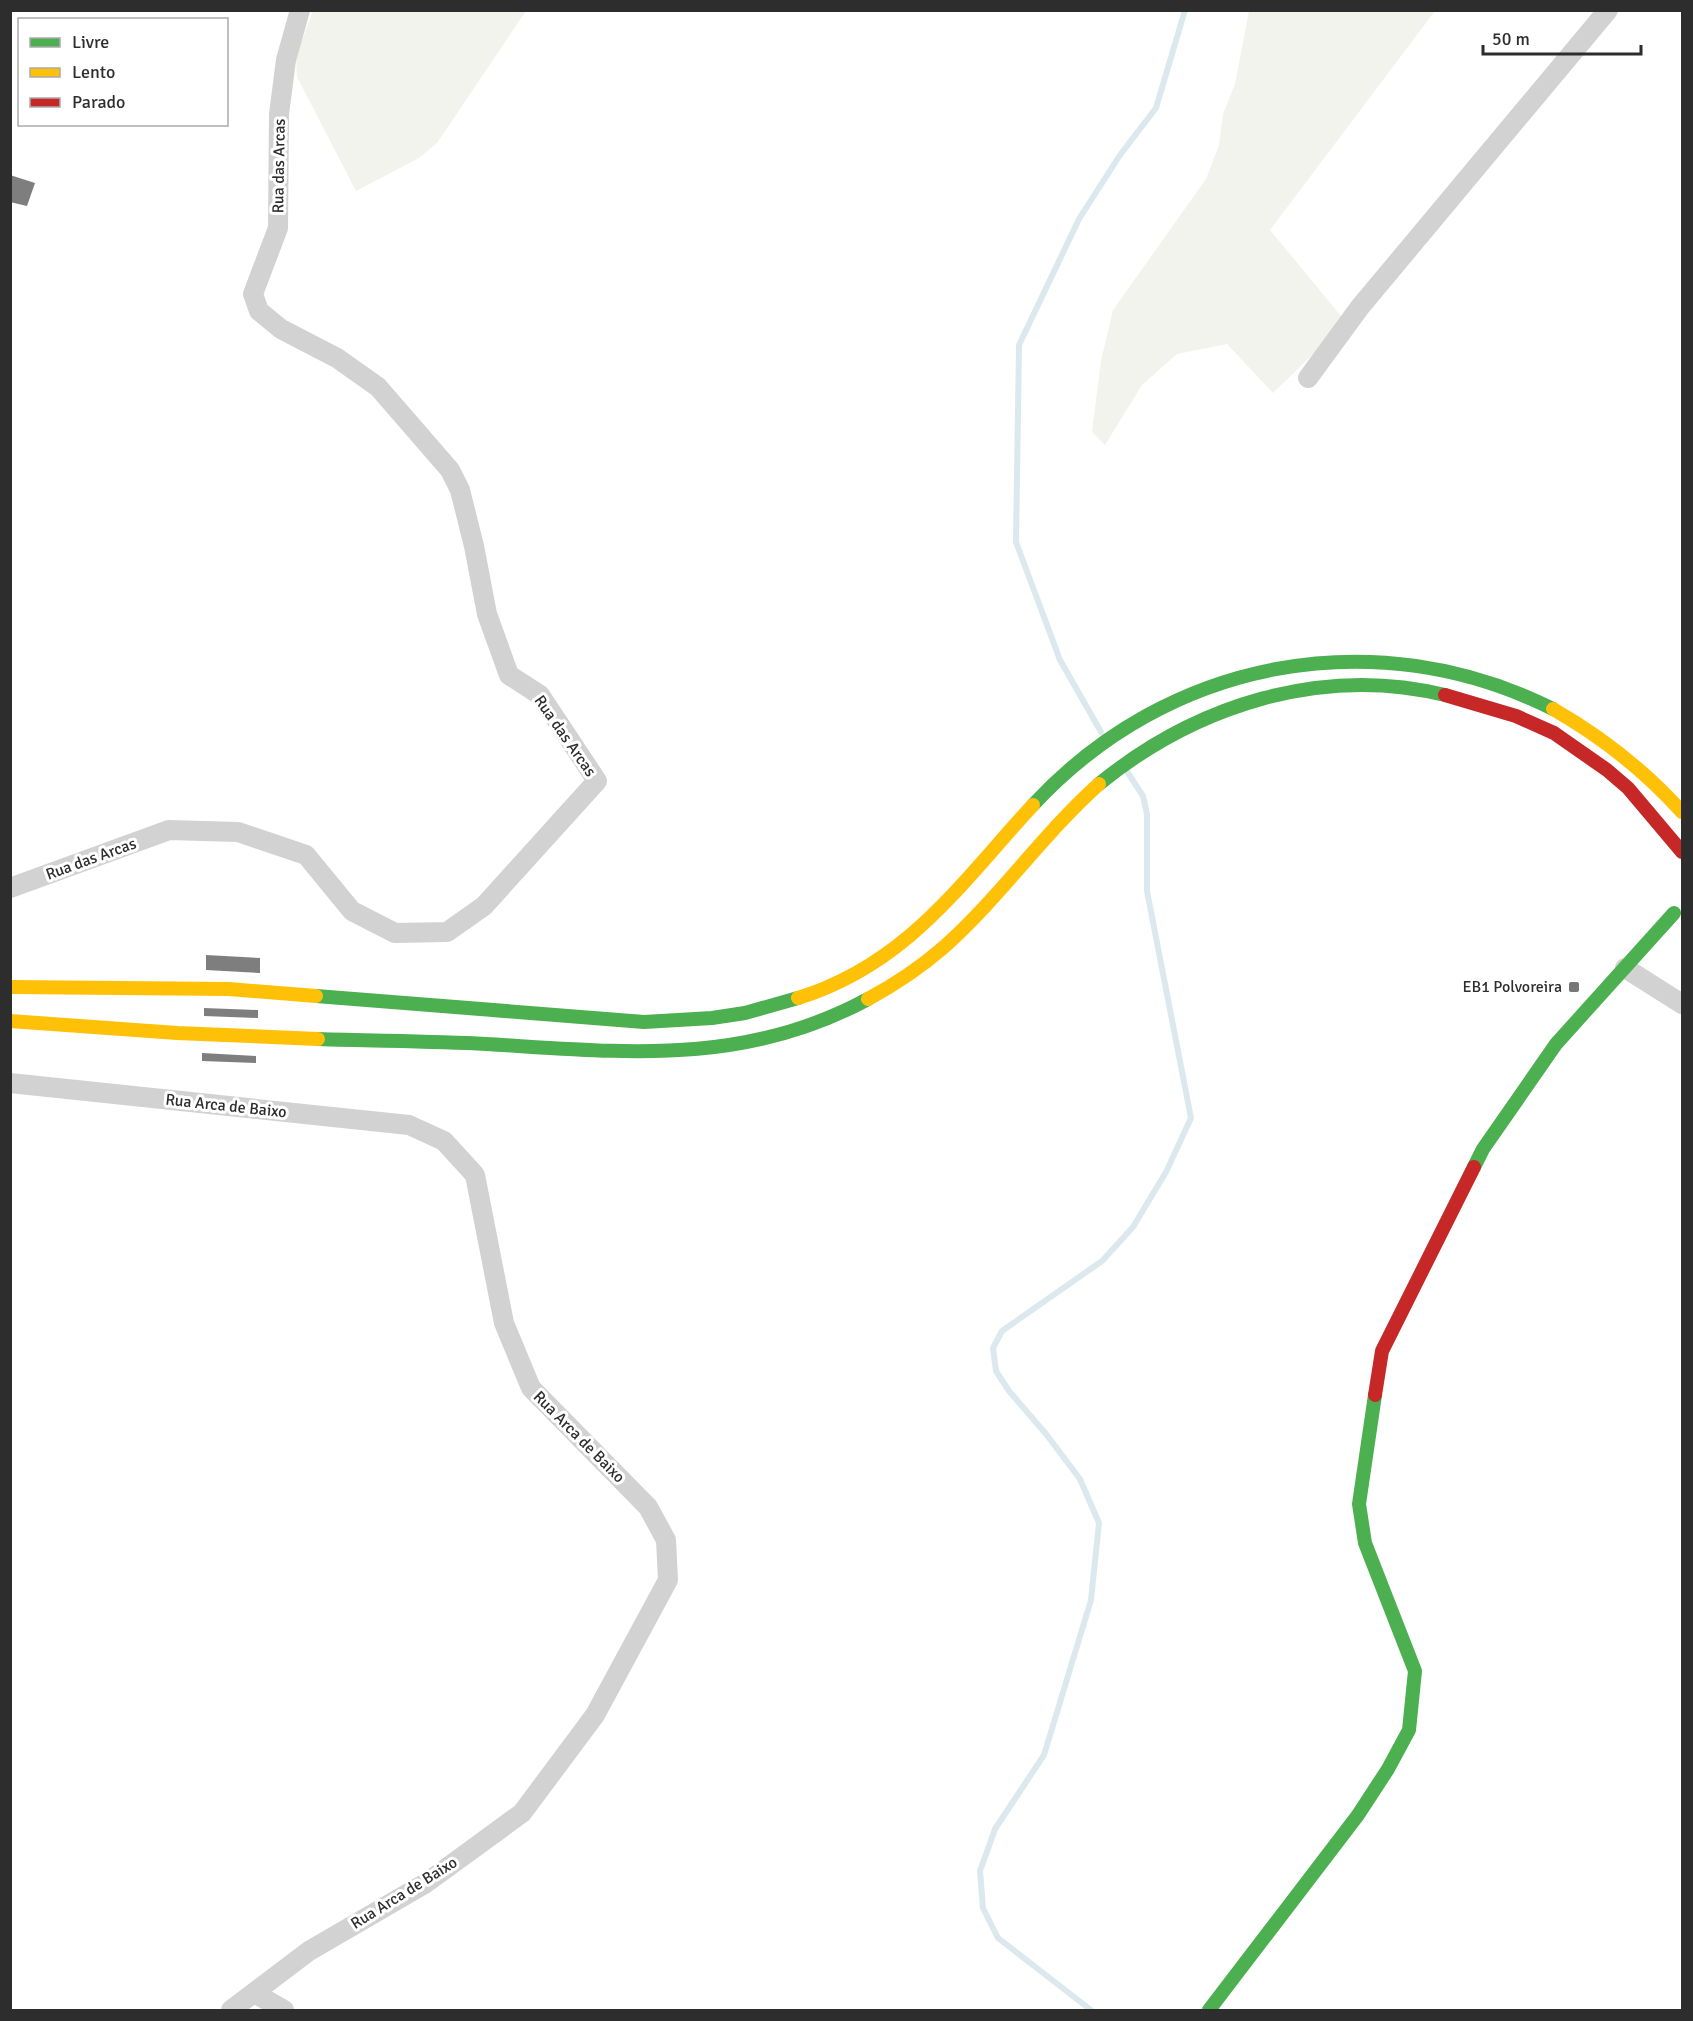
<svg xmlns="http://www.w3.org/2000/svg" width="1693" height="2021" font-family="Signika,sans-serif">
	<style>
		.green { fill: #f1f3ec }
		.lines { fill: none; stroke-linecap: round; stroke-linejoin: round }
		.stream { stroke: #dbe9ee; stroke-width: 6 }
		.building { fill: #7e7e7e }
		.street { stroke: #d2d2d2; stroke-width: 20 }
		.fast { stroke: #4caf50; stroke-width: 14 }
		.slow { stroke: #ffc107; stroke-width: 14 }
		.jam { stroke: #c62828; stroke-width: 14 }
		.poi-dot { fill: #767676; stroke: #fff; stroke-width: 2 }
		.labels { text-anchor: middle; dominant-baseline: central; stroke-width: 6; stroke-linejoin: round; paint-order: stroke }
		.street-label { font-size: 16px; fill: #2d2d2d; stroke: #fff }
		.poi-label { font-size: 16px; fill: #2d2d2d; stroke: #fff; text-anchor: end }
	</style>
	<rect width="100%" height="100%" fill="#fff"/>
	<g class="green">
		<polygon points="313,11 526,11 437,143 419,158 356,191 297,77 296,56"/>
		<polygon points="1249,11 1435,11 1270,230 1346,322 1273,393 1227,344 1177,354 1142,385 1105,445 1092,432 1101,361 1113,310 1206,179 1219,145 1223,114 1235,84"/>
	</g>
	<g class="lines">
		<g class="stream">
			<polyline points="1101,732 1060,660 1016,542 1019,345 1079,219 1120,155 1156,108 1185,10"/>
			<polyline points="1091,2010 998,1938 983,1908 980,1871 995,1829 1044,1755 1091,1600 1099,1523 1080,1479 1046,1434 1009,1391 996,1371 993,1348 1002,1331 1102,1261 1133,1227 1166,1172 1191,1118 1147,891 1147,814 1143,796 1128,773"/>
		</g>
	</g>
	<g class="building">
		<polygon points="10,175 35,183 27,206 10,202"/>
		<polygon points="206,955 260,958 260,973 206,970"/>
		<polygon points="204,1008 258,1010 258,1018 204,1016"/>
		<polygon points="202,1053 256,1056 256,1063 202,1061"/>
	</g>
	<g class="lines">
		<g class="street">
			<polyline points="1308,378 1360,307 1608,10"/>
			<polyline points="10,888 169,830 238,832 306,855 352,911 395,933 447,932 484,906 597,781 540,695 509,675 487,614 474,546 460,490 450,470 378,387 337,358 281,329 259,311 253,294 278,228 279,114 286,60 300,10"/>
			<polyline points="1625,968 1682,1004"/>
			<polyline points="10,1083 409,1125 444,1141 475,1175 504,1323 531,1388 648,1507 666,1540 668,1580 595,1715 522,1813 426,1883 309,1951 231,2010"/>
			<polyline points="254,1993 284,2010"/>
		</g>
		<g class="fast">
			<path d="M1099,784C1196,705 1322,665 1445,695"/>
			<path d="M1033,805C1168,659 1375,620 1553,709"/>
			<polyline points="316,996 644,1022 712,1018 745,1013 798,998"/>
			<path d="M318,1039C374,1041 430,1041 486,1044C622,1052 743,1067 868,999"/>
			<polyline points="1474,1167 1483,1149 1556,1044 1674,913"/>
			<polyline points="1209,2010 1358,1815 1388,1769 1409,1730 1415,1671 1365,1543 1359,1504 1375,1395"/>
		</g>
		<g class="slow">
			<path d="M1553,709C1602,737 1644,770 1682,812"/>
			<polyline points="10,987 229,989 316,996"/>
			<path d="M798,998C907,964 960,884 1033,805"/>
			<path d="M868,999C894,985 921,967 944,947C1000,897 1043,834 1099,784"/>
			<polyline points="10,1021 177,1033 318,1039"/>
		</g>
		<g class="jam">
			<polyline points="1445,695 1516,716 1554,733 1607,770 1628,788 1682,852"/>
			<polyline points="1375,1395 1382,1351 1474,1167"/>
		</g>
	</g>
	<rect class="poi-dot" x="1568" y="981" width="12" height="12" rx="3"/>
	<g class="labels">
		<g class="street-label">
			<text transform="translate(279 166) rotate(-89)">Rua das Arcas</text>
			<text transform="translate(565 736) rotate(55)">Rua das Arcas</text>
			<text transform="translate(91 859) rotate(-20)">Rua das Arcas</text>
			<text transform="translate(226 1106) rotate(6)">Rua Arca de Baixo</text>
			<text transform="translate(579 1437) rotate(45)">Rua Arca de Baixo</text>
			<text transform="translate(404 1893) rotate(-32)">Rua Arca de Baixo</text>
		</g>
		<g class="poi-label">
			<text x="1562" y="987">EB1 Polvoreira</text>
		</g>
	</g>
	<rect width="1693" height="2021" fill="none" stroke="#2d2d2d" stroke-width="24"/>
	<rect x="18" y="18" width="210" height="108" fill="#ffffff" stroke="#ababab" stroke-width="1.5"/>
	<rect x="30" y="38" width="30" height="9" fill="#4caf50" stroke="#ababab" stroke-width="1.5"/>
	<text x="72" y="48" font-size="18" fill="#2d2d2d">Livre</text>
	<rect x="30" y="68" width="30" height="9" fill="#ffc107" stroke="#ababab" stroke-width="1.5"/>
	<text x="72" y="78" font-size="18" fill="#2d2d2d">Lento</text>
	<rect x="30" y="98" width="30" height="9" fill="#c62828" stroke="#ababab" stroke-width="1.5"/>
	<text x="72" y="108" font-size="18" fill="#2d2d2d">Parado</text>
	<path d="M1483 45v9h158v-9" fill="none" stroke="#2d2d2d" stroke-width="3"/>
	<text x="1492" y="45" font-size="18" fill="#2d2d2d" stroke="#ffffff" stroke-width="4.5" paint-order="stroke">50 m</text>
</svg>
